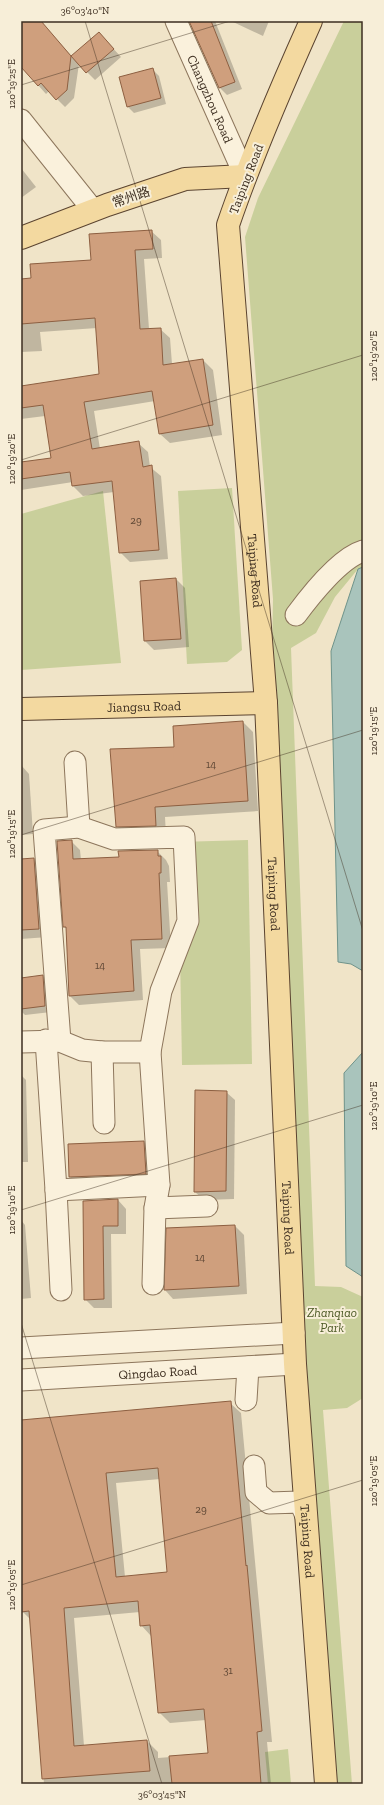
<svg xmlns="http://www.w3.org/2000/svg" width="384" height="1805" font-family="'Zilla Slab','Noto Sans SC',serif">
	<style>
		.green { fill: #c9cf9b }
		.water { fill: #a9c4bc; stroke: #6f938a }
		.shadow { fill: #0003; fill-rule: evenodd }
		.building { fill: #cf9f7d; stroke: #8d5f41; fill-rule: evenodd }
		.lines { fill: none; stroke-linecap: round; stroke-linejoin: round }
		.minor-casing { stroke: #8d765c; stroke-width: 23 }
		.major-casing { stroke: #5b4430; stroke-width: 24 }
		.minor { stroke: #faf1dc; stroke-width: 21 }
		.major { stroke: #f3d9a0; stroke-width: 22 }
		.ticks { fill: none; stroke: #3d2e20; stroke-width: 1; stroke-opacity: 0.45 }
		.labels { text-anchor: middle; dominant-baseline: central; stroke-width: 4; stroke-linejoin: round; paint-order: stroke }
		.number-label { font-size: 11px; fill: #624a37 }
		.street-label { font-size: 13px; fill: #3d2e20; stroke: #f7eed8 }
		.park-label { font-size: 13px; font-style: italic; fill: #4d5a26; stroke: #f7eed8 }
		.neatline { fill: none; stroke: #3d2e20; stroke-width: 1.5 }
		.ticks-label { font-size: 10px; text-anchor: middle; fill: #3d2e20 }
	</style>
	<rect width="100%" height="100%" fill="#f0e4c8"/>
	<g class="green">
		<polygon points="344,21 363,21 363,567 358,569 335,597 316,633 291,648 315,1286 341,1287 363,1297 363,1398 347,1408 323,1410 352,1784 335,1784 304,1400 272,648 273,599 245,237 258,198"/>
		<polygon points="232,488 242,650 227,662 187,664 178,491"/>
		<polygon points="103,491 121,663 21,670 21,514"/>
		<polygon points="248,840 252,1064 182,1065 178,842"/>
		<polygon points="288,1749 291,1784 268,1784 265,1752"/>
	</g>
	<g class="water">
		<polygon points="363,567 363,971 351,964 338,962 331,651 358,569"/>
		<polygon points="363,1052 363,1277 346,1266 344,1073"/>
	</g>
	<g class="shadow">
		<polygon points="21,21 40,21 72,57 99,33 121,57 95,80 79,64 74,98 65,107 49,91 46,94 21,66"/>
		<polygon points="190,21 215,21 242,89 227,95 220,88"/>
		<polygon points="231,21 269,21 263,36"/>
		<polygon points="152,69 159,76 166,104 134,113 128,107"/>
		<polygon points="21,168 36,187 21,198"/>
		<polygon points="151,231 161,240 162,258 144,259 149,329 160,329 170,338 172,364 203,360 213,370 222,435 170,443 160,434 155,401 94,411 100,449 138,443 148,452 150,467 161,476 168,559 130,562 120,552 114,492 83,496 73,486 73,482 21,490 21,463 52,459 45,416 21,419 21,387 100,375 97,328 40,332 42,351 21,352 21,280 32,279 92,261"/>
		<polygon points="176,579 185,588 189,647 154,650 145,641"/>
		<polygon points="243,722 253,732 258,811 165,817 166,835 127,836 117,826 175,748"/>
		<polygon points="21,765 29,774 33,834 21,835"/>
		<polygon points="71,841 80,850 81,860 120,858 157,851 166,860 169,866 170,882 167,882 171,948 140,949 143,1000 79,1005 70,996 67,929 64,927"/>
		<polygon points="34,859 42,868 48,937 21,939 21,860"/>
		<polygon points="43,976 49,983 51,1012 25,1015 21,1011 21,979"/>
		<polygon points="21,1075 26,1080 28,1162 21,1162"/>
		<polygon points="226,1092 235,1100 234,1199 204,1200 195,1192"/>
		<polygon points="144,1142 152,1150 154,1182 79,1186 70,1177"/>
		<polygon points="118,1200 126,1209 126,1234 111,1234 112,1308 94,1308 85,1299 84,1202"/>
		<polygon points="21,1220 25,1225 31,1298 21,1299"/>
		<polygon points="235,1226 244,1235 247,1294 173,1299 165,1290"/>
		<path d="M230,1403L241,1413L272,1742H267L271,1784H44L31,1620L22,1611L21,1597V1421ZM160,1479L168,1573L125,1577L116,1483ZM140,1612L141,1625L151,1636L159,1712L170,1723L206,1720L209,1754L158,1758V1752L147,1741L84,1746L74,1618Z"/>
	</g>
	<g class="building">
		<polygon points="21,21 41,21 71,56 99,32 114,49 86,73 71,56 67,90 56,100 41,83 38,86 21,67"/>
		<polygon points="189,21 211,21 235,82 219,88"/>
		<polygon points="153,68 161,98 127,107 119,77"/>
		<polygon points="152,230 153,249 135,250 140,329 161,328 163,365 203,359 213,425 159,434 152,391 84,402 92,449 139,441 143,467 152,465 159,550 119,553 112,481 72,486 70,472 21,479 21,462 51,458 43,405 21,408 21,386 99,374 95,318 21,324 21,279 31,278 30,264 91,260 89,234"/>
		<polygon points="176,578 181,639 144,641 140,581"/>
		<polygon points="243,721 248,801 155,807 156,826 116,827 110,749 174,747 173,726"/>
		<polygon points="72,840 73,859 119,857 118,851 158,850 158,856 161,856 161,873 159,873 162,939 131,940 134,991 69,996 66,927 63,927 57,841"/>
		<polygon points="34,858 39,929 21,930 21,859"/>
		<polygon points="43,975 45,1006 21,1009 21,978"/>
		<polygon points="195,1090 227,1091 226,1191 194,1192"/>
		<polygon points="144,1141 146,1174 69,1177 68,1144"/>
		<polygon points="118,1199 118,1226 103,1226 104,1299 84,1300 83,1201"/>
		<polygon points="235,1225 239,1286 164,1290 166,1228"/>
		<path d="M231,1401L246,1566L247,1565L262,1731L257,1732L261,1784H172L169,1756L208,1753L204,1709L158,1713L150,1625L140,1626L138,1601L64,1608L74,1746L147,1740L150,1771L42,1779L29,1611L21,1612V1420ZM158,1468L167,1572L116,1577L106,1473Z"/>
	</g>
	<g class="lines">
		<g class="minor-casing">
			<g id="minor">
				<path id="s1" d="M176,21L245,176"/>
				<polyline points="21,120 93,210"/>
				<path d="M296,615C310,596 340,558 363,551"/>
				<polyline points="75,762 79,827"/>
				<polyline points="46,1040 56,1190 159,1185"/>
				<polyline points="60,1041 44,830 79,827 114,839 184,837 188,921 161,991 150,1052"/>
				<polyline points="21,1042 60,1041 82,1050 102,1052 150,1052 159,1185 155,1208 207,1206"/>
				<polyline points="102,1052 104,1123"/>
				<polyline points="56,1190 61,1290"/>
				<polyline points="153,1284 155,1208"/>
				<polyline points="21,1348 294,1333"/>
				<path id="s2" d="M21,1380L295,1364"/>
				<polyline points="246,1400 248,1367"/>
				<polyline points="254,1466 256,1492 269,1503 300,1502 306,1516"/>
			</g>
		</g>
		<g class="major-casing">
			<g id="major">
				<path id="s3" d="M311,21C281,88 252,155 228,225L266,703L295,1364L326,1784"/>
				<polyline points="21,238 107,205 185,179 245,176"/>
				<path id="s4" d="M21,709L266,703"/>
			</g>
		</g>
		<use href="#minor" class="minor"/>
		<use href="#major" class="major"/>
	</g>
	<path class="ticks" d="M85,21L363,931M21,85L230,21M21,460L363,355M21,835L363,730M21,1210L363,1105M21,1323L162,1784M21,1585L363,1480"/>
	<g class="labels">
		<g class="number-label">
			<text x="136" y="520">29</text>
			<text x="211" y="764">14</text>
			<text x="100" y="965">14</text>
			<text x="200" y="1257">14</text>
			<text x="201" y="1509">29</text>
			<text x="228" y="1670">31</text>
		</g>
		<g class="street-label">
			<text stroke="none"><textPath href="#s1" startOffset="85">Changzhou Road</textPath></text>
			<text transform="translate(246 179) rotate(-69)">Taiping Road</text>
			<text transform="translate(131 197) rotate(-19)">常州路</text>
			<text stroke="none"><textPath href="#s3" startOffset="567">Taiping Road</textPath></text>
			<text stroke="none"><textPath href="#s4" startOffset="123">Jiangsu Road</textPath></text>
			<text stroke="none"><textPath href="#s3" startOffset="891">Taiping Road</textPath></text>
			<text stroke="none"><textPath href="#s3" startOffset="1215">Taiping Road</textPath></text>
			<text stroke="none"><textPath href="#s2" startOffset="137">Qingdao Road</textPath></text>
			<text stroke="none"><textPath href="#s3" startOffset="1539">Taiping Road</textPath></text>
		</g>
		<g class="park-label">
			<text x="332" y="1312">Zhanqiao<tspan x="332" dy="15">Park</tspan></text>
		</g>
	</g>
	<rect width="384" height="1805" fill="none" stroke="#f7eed8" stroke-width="44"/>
	<rect x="22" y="22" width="340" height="1761" class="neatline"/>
	<g class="ticks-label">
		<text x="85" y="14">36°03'40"N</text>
		<text transform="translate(11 84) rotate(-90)" y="4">120°19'25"E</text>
		<text transform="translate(373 356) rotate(-90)" y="4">120°19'20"E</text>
		<text transform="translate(11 459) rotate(-90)" y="4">120°19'20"E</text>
		<text transform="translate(373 731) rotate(-90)" y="4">120°19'15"E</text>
		<text transform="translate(11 834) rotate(-90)" y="4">120°19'15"E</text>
		<text transform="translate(373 1106) rotate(-90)" y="4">120°19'10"E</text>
		<text transform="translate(11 1210) rotate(-90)" y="4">120°19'10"E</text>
		<text transform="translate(373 1481) rotate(-90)" y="4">120°19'05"E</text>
		<text transform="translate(11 1585) rotate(-90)" y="4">120°19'05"E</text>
		<text x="162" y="1798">36°03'45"N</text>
	</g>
</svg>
